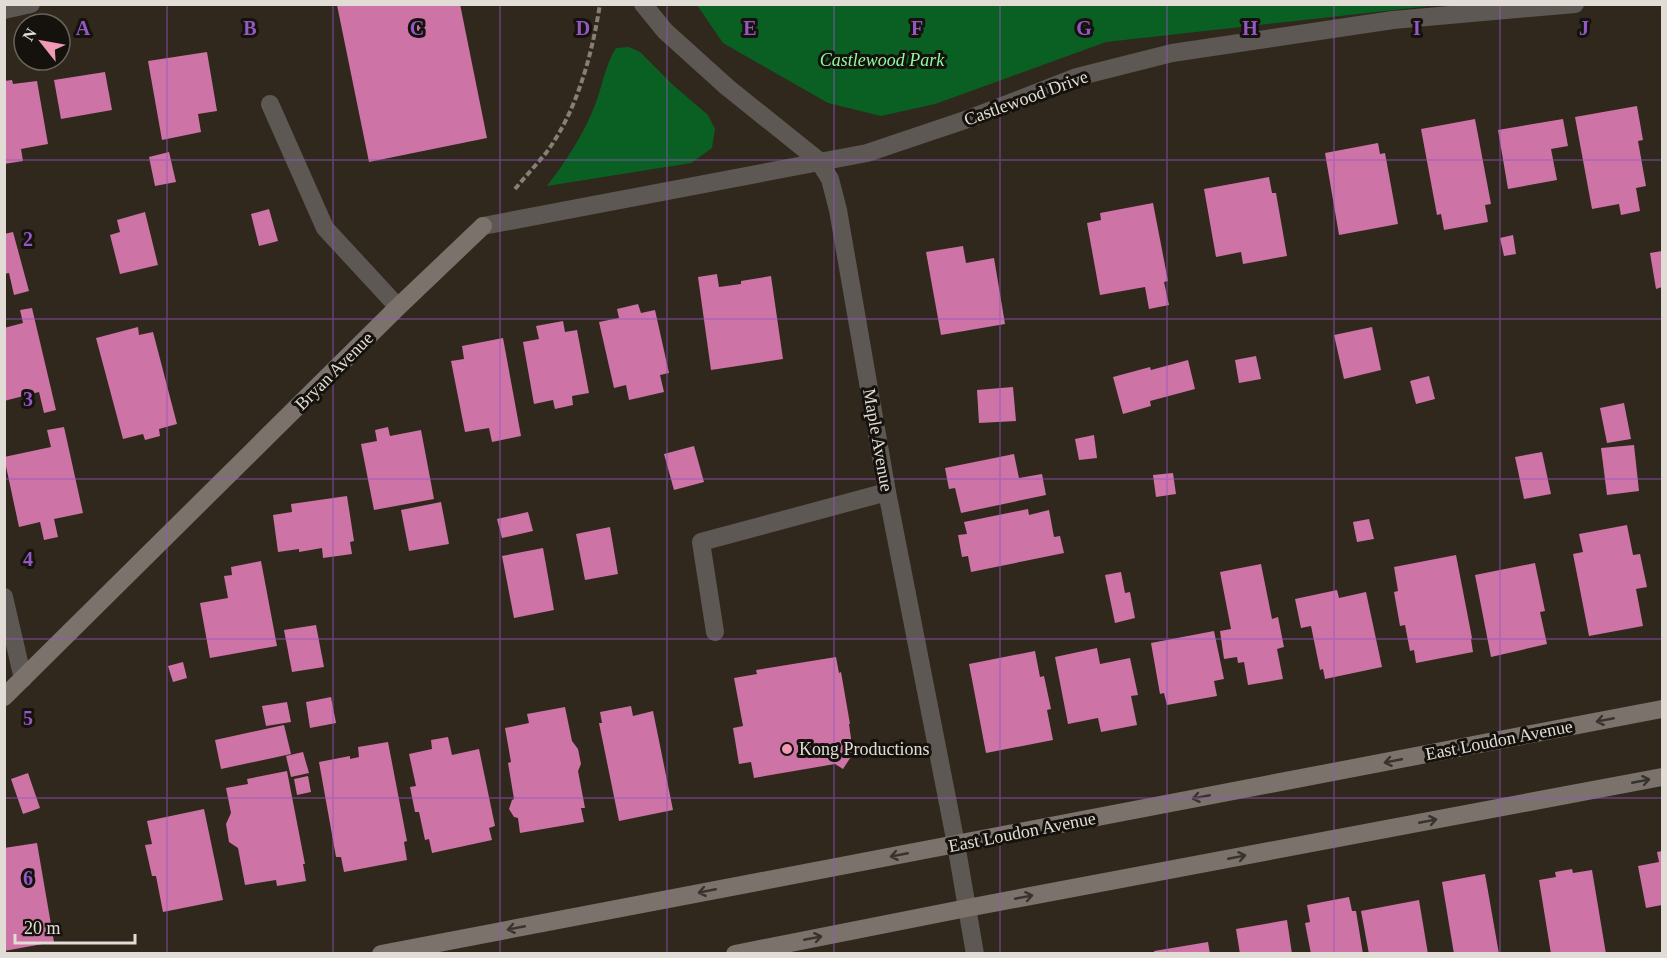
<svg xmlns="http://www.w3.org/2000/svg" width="1667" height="958" font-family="'Times New Roman',serif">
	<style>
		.green { fill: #0a6023 }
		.building { fill: #ce73a6 }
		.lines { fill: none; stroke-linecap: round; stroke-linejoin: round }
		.path { stroke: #867f76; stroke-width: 4; stroke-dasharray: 6 3; stroke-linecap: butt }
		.lane { stroke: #5d5853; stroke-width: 18 }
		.street { stroke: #5d5853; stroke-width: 18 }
		.secondary { stroke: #7a726b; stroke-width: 18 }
		.oneway { stroke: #38332d }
		.grid { fill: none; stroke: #9458c4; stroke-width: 1.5; stroke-opacity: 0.55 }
		.poi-dot { fill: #f09ab6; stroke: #15110c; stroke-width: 2 }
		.labels { text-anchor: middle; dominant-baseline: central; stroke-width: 6; stroke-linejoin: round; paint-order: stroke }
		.park-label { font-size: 18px; font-style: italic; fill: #90fb9f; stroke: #15110c }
		.street-label { font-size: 18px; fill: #e1dcd5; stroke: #15110c }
		.poi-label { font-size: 18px; fill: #e1dcd5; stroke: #15110c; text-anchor: start }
		.grid-label { font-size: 20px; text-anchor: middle; font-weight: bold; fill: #9458c4; stroke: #15110c; stroke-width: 6; stroke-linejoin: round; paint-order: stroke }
	</style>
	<rect width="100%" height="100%" fill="#30281d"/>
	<g class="green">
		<polygon points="697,5 1439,5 1106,42 935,104 881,116 828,103 723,43"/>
		<path d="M629,47L640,52L674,86L708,115L715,129L712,148L691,163L547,186C566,161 584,134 595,105C603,85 604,68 616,48Z"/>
	</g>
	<g class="building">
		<polygon points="341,4 460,4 487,138 369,162 337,5"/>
		<polygon points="207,52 217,111 198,114 201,132 162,140 148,61"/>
		<polygon points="105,72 112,110 61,119 54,80"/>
		<polygon points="12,80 13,84 37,81 48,144 21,149 23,161 4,164 4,81"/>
		<polygon points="1637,106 1643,140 1638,141 1646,186 1636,188 1640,211 1621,215 1619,204 1592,209 1575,117"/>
		<polygon points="1475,119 1491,204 1485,205 1488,222 1444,230 1441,214 1437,215 1421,129"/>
		<polygon points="1563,119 1568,146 1551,149 1557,180 1508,189 1498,130"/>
		<polygon points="1378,143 1380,154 1385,153 1398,224 1339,235 1325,153"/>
		<polygon points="169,152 176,182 155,186 149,157"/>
		<polygon points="1269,177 1272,193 1276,193 1287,256 1243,264 1241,252 1216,257 1204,189"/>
		<polygon points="1153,203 1168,281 1164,282 1169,305 1149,309 1145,287 1100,295 1087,223 1101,220 1100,213"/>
		<polygon points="269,209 278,241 259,246 251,214"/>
		<polygon points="145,212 158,265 120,274 110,235 120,232 117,220"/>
		<polygon points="13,232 29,291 14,295 9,273 4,274 4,234"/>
		<polygon points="1513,235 1516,254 1504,256 1500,238"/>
		<polygon points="963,246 966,263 994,258 1005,324 941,335 926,252"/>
		<polygon points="1662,251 1662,287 1656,289 1650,253"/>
		<polygon points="717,274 719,287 741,284 741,281 771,276 783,359 711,370 698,277"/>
		<polygon points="638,304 641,313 655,310 669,373 660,375 664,392 629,400 626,385 614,388 599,322 619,318 617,309"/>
		<polygon points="32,308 56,410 44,413 39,392 4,401 4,328 23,323 20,310"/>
		<polygon points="563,321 565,332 577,330 589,393 572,396 573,405 555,409 553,400 534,404 523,342 539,339 536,326"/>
		<polygon points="138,327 139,335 153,332 177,424 159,429 160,436 145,440 143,434 123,439 96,338"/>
		<polygon points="1372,327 1381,370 1344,379 1334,335"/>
		<polygon points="503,338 521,436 492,442 489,428 465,432 451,361 464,359 462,346"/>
		<polygon points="1256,356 1261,379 1239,383 1235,360"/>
		<polygon points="1188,360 1195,389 1150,401 1151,406 1123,414 1113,377 1150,367 1151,370"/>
		<polygon points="1429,376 1435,399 1416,404 1410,381"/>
		<polygon points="1013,387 1016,421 979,423 977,390"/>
		<polygon points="1624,403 1631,439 1607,443 1600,408"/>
		<polygon points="64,427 83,513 54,519 58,537 44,540 40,522 19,527 4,457 51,447 47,430"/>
		<polygon points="388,427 390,436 421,430 434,499 374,510 361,444 377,441 375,430"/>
		<polygon points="1094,435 1097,458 1079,460 1075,439"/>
		<polygon points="1634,445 1639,491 1607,495 1601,448"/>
		<polygon points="694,446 704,482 674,490 664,454"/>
		<polygon points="1542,452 1551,494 1524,499 1515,457"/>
		<polygon points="1014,454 1019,478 1042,474 1046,495 961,513 955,488 949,489 945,468"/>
		<polygon points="1173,473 1176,494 1156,497 1153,475"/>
		<polygon points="347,496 354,541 350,542 352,554 323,558 322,548 299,552 299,549 278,552 273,515 292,512 291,504"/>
		<polygon points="441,502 449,544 409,551 401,510"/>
		<polygon points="1028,509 1029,515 1049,510 1054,537 1060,536 1064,553 971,572 968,556 962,557 958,535 967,534 964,522"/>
		<polygon points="528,512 533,531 502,538 497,519"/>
		<polygon points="1369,519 1374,539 1357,542 1353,522"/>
		<polygon points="1627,525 1633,555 1640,554 1647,587 1636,589 1643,626 1589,636 1573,554 1583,552 1579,534"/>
		<polygon points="610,527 618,574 585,580 576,534"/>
		<polygon points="543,548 554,610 514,618 502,556"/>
		<polygon points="1456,555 1472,638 1471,639 1473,652 1416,663 1414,650 1410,651 1405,625 1400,626 1394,592 1398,591 1394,567"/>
		<polygon points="261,561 277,646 210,658 200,603 228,598 224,576 232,575 231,567"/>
		<polygon points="1535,563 1545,611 1540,612 1547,644 1491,657 1475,575"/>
		<polygon points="1261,564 1272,619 1278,617 1284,647 1277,649 1283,679 1248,685 1244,662 1238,663 1237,657 1224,659 1220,631 1231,629 1220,572"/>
		<polygon points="1121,572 1125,593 1130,592 1135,618 1115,623 1105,575"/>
		<polygon points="1337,590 1339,598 1366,592 1382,667 1325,679 1323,669 1320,670 1311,626 1301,628 1295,599"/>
		<polygon points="316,625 324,667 292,672 284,630"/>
		<polygon points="1214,631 1224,679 1214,681 1217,696 1167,705 1164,693 1160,694 1151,643"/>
		<polygon points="1097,648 1100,664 1130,658 1138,695 1131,696 1137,725 1101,732 1098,718 1068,724 1055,657"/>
		<polygon points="1035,651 1040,677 1044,676 1051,709 1047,710 1053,740 986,753 969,664"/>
		<polygon points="836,657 839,673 841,672 850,724 849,724 852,746 856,749 843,769 835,764 754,778 751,762 739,764 733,728 743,726 734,678 757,674 756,670"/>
		<polygon points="183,662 187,678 173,682 168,666"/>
		<polygon points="331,697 336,723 310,728 306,702"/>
		<polygon points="287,702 291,722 266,726 262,706"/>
		<polygon points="631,706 633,716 653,711 673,810 619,821 599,723 602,723 600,712"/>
		<polygon points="565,707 572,741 578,749 581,764 578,771 585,808 581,808 584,822 520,833 518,818 514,817 509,809 512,800 514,799 508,763 511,762 505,728 529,723 527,714"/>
		<polygon points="284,725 291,754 221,769 215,740"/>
		<polygon points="448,737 452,755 479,749 495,826 489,828 492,840 432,853 429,839 425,840 419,812 415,812 410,787 416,786 409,754 432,749 431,740"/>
		<polygon points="388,742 407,841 404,842 407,860 344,872 341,857 336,857 319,762 350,756 350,759 359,757 358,747"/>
		<polygon points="303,752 309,773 291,777 286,756"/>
		<polygon points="287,771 305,864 303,864 306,881 277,886 276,880 245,885 238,848 229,842 226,824 231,813 226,788 248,784 247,779"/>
		<polygon points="28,773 40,808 23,814 11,779"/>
		<polygon points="308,776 311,792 297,795 294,779"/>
		<polygon points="204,809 223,900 163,912 156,876 152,876 145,845 152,844 147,821"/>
		<polygon points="37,843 54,942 4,951 4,848"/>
		<polygon points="1662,851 1662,905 1646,908 1638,866 1659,862 1657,852"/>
		<polygon points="1572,869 1573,873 1592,870 1606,954 1551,954 1539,880 1556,877 1555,872"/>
		<polygon points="1485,874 1499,954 1454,954 1442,882"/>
		<polygon points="1349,897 1352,911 1356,911 1363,954 1311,954 1305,923 1310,922 1307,905"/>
		<polygon points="1419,900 1428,954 1369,954 1361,911"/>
		<polygon points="1287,920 1292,954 1240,954 1236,929"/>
		<polygon points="1208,942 1210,954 1155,954 1154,951"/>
	</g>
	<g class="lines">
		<path class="path" d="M515,189C525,177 536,165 546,153C577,111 592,55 600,4"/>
		<g class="lane">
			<polyline points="270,104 325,228 398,307"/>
			<polyline points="715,632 701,542 887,492"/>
		</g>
		<g class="street">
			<polyline points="643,4 665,31 727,87 818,160 830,179 838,210 887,492 956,844 975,954"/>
			<polyline points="4,10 31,4"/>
			<polyline points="483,226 867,153 971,118 1077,77 1172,53 1393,20 1575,4"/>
			<polyline points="4,597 23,679"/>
		</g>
		<g class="secondary">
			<polyline points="4,697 398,307 483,226"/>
			<polyline points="381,954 1662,709"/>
			<polyline points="735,954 967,908 1662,777"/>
		</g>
	</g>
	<defs><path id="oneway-shaft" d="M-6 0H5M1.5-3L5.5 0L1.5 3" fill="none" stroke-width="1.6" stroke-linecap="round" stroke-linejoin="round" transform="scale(1.5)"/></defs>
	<g class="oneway">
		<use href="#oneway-shaft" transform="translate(1605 720) rotate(169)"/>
		<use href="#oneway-shaft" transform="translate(1393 761) rotate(169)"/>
		<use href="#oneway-shaft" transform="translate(1641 781) rotate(-11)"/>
		<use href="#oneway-shaft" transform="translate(1201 797) rotate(169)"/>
		<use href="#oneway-shaft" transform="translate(1428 821) rotate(-11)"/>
		<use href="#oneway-shaft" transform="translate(899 855) rotate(169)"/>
		<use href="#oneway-shaft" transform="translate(1237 857) rotate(-11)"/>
		<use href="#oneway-shaft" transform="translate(707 891) rotate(169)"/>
		<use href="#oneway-shaft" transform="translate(1024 897) rotate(-11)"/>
		<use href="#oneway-shaft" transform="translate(516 928) rotate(169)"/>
		<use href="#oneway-shaft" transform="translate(813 938) rotate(-11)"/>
	</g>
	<path class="grid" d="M167,4V954M333,4V954M500,4V954M667,4V954M834,4V954M1000,4V954M1167,4V954M1334,4V954M1500,4V954M4,160H1662M4,319H1662M4,479H1662M4,639H1662M4,798H1662"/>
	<circle class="poi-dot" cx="787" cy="749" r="6"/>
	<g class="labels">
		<g class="park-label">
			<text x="882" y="60">Castlewood Park</text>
		</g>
		<g class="street-label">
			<text transform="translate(1026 98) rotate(-20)">Castlewood Drive</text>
			<text transform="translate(334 371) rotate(-45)">Bryan Avenue</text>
			<text transform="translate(878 440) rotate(80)">Maple Avenue</text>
			<text transform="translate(1499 740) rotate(-11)">East Loudon Avenue</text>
			<text transform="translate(1022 832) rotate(-11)">East Loudon Avenue</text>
		</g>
		<g class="poi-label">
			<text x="799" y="749">Kong Productions</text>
		</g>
	</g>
	<g class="grid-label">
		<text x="83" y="35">A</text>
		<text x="250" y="35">B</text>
		<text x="417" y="35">C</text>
		<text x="583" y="35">D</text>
		<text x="750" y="35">E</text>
		<text x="917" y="35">F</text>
		<text x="1084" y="35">G</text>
		<text x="1250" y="35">H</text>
		<text x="1417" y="35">I</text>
		<text x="1584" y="35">J</text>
		<text x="28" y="246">2</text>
		<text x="28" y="406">3</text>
		<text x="28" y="566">4</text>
		<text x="28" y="725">5</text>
		<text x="28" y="885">6</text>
	</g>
	<rect width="1667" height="958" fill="none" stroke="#e1dcd5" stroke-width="12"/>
	<g transform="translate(42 42) rotate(301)"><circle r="28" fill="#15110c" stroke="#67625c" stroke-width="1.5"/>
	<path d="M0-4.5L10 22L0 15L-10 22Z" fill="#f09ab6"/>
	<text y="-9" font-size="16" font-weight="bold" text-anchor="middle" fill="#e1dcd5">N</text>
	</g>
	<path d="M15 934v9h120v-9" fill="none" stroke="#e1dcd5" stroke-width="3"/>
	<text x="24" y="934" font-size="18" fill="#e1dcd5" stroke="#15110c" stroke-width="4.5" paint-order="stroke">20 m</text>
</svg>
